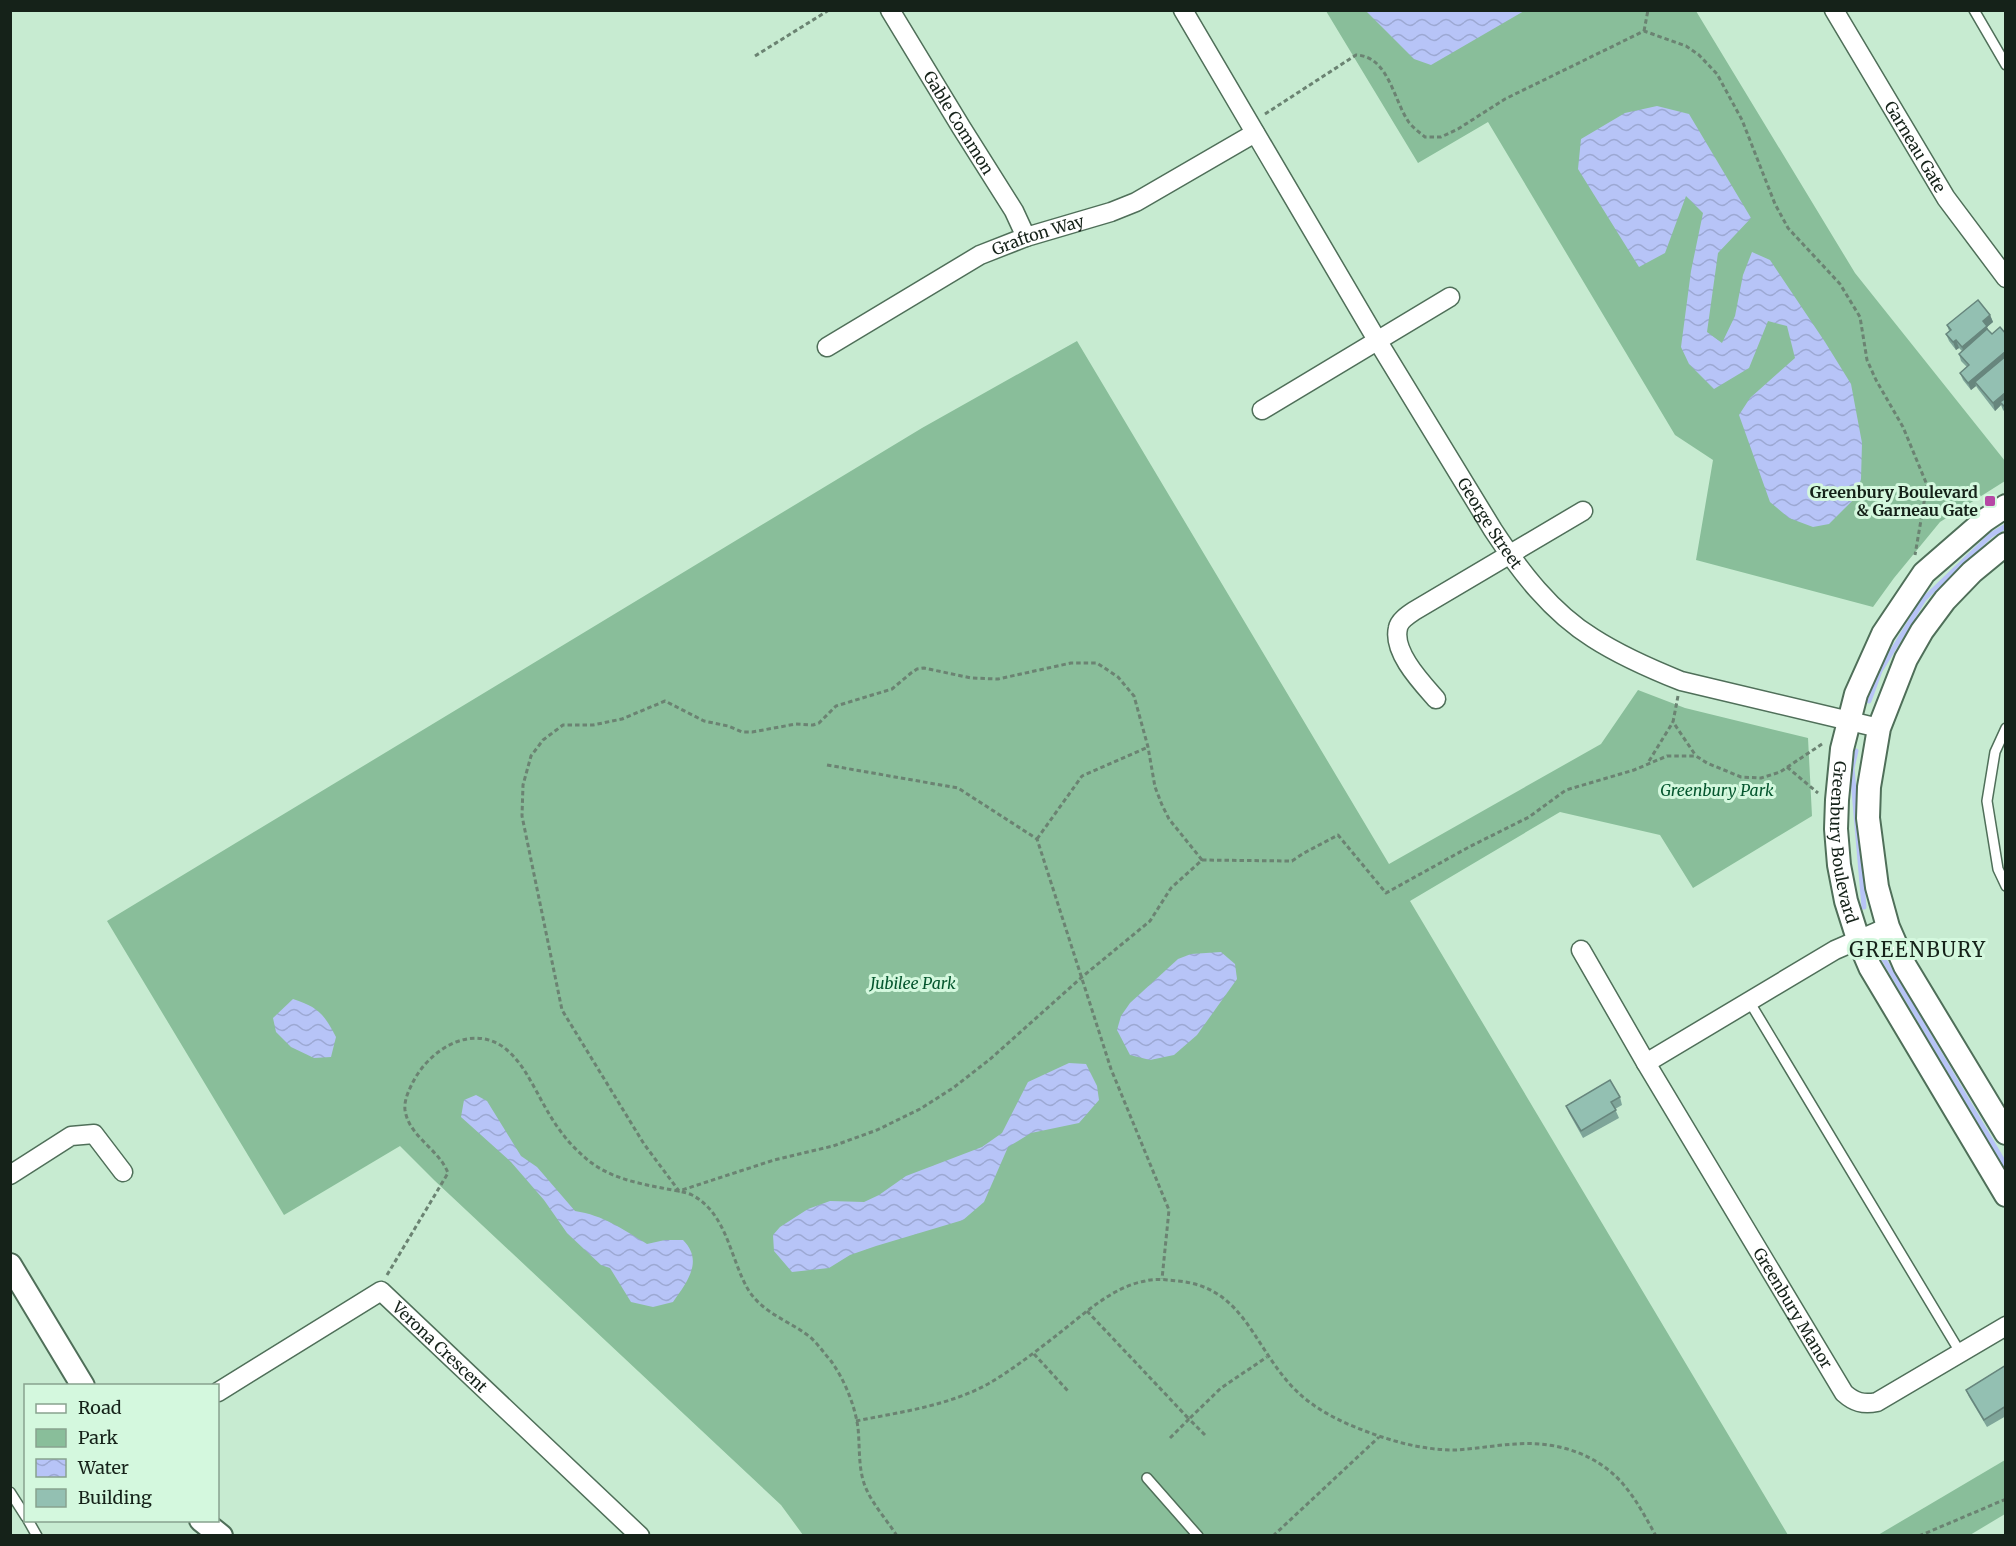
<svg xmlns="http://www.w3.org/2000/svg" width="2016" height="1546" font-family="Merriweather,serif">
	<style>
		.park { fill: #89be9a }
		.water { fill: url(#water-waves) }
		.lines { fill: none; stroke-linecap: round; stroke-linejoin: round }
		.stream { stroke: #b7c4f7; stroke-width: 5 }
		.service-casing { stroke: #4f6f59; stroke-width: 12 }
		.minor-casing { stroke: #4f6f59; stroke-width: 21 }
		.tertiary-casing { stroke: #4f6f59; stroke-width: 26 }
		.path { stroke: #6b8372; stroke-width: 3; stroke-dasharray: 4.5 3; stroke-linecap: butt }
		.service { stroke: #fff; stroke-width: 9 }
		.minor { stroke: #fff; stroke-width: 18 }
		.tertiary { stroke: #fff; stroke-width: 22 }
		.wall { fill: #7ea599 }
		.shaded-wall { fill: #67867d }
		.building { fill: #93c0b2; stroke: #67867d; stroke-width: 1.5 }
		.poi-dot { fill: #b648a5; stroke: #d4f8de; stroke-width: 2 }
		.labels { text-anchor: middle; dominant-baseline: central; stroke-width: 6; stroke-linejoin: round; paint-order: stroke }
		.street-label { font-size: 16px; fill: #152219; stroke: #d4f8de }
		.poi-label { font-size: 16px; font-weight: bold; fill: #152219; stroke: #d4f8de; text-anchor: end }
		.park-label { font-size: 16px; font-style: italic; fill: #05562e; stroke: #d4f8de }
		.quarter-label { font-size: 20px; letter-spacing: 1.5px; fill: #152219; stroke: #d4f8de }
	</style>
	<defs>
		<pattern id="water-waves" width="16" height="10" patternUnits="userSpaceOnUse" patternTransform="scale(1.5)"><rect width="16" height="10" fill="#b7c4f7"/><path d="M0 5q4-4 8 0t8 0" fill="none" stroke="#9ca8d3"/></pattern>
	</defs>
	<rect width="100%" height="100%" fill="#c7ebd1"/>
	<g class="park">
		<polygon points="1326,11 1696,11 1855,273 2005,461 2005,481 1940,522 1894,578 1873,607 1696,560 1713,460 1675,435 1488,122 1418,163"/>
		<polygon points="1077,341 1389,864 1601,744 1638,690 1685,708 1808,738 1812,816 1693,888 1660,835 1560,812 1410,901 1788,1535 803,1535 781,1505 434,1180 400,1146 284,1215 107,921 922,428"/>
		<polygon points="2005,1460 2005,1514 1970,1535 1878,1535"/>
	</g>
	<g class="water">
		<polygon points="1366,11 1524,11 1431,65 1414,59"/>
		<polygon points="1657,106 1689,114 1751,218 1718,253 1707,332 1722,343 1735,316 1743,275 1752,252 1770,260 1825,342 1851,384 1862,443 1861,479 1855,498 1829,524 1813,527 1789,518 1770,502 1739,415 1750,398 1795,358 1787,326 1768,321 1749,368 1714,389 1689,364 1681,347 1691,271 1703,213 1686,196 1665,253 1639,267 1578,169 1581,139 1625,113"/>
		<polygon points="1221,952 1235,964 1237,979 1197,1035 1174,1055 1150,1060 1130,1055 1117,1030 1121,1016 1130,1003 1178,959 1191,954"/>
		<path d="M293,999C318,1007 324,1014 336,1037L331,1057L314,1058L291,1047L276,1032L273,1018Z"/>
		<polygon points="1069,1063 1086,1064 1097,1086 1099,1100 1079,1123 1031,1133 1008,1147 984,1202 963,1220 876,1246 850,1255 829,1268 792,1272 774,1251 773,1235 780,1227 808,1209 830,1201 864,1202 879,1195 906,1176 982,1147 1002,1133 1028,1082"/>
		<path d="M476,1095L487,1101L521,1156L537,1167L575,1211C603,1215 624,1230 647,1244L665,1240H683C704,1261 687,1282 673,1302L653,1307L631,1302L610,1268L601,1265L567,1233L544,1200L511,1162L461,1117L464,1100Z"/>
	</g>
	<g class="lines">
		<g class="stream">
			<polyline points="1869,701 1880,671 1924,599 1991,535 2006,526"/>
			<polyline points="1856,751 1852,768 1864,907"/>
			<polyline points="1883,958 2006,1166"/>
		</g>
		<g class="service-casing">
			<g id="service">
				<polyline points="1974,10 2006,65"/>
				<polyline points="2006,728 1995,752 1987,801 1998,869 2006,886"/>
				<polyline points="1749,1001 1960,1352"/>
				<polyline points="1147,1478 1198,1536"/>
				<polyline points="10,1492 26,1517"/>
				<polyline points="28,1520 37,1536"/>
			</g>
		</g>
		<g class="minor-casing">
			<g id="minor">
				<path id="s1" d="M890,10L961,127L1014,211L1026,237"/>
				<path id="s2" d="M1183,10L1377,340L1493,530C1520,571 1551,612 1593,638C1621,656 1651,669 1681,681L1879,728"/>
				<path id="s3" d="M1834,10L1946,198L2006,278"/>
				<path id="s4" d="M827,347L980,255L1026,237L1111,212L1136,202L1255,133"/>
				<polyline points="1262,410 1450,297"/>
				<path d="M1436,699C1422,683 1392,652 1398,628C1399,621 1408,615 1414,611L1583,511"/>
				<path id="s5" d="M1581,950L1646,1063L1844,1393C1854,1402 1863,1405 1877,1402L2006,1326"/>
				<polyline points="1646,1063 1835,950 1888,927"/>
				<polyline points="10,1175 71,1136 94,1134 123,1172"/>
				<path id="s6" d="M218,1392L381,1291L640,1536"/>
			</g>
		</g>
		<g class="tertiary-casing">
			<g id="tertiary">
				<path id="s7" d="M2006,506L1985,520L1924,573L1883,634L1856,694L1842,749L1837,800L1836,829L1839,865L1846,901L1858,939L1870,967L2006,1195"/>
				<polyline points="2006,544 1972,572 1945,600 1922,631 1906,659 1879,728 1869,787 1868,818 1877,887 1888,927 1905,966 2006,1133"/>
				<polyline points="10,1265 83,1386"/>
				<polyline points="201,1520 221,1536"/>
			</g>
		</g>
		<g class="path">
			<polyline points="1644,31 1648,10"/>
			<polyline points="755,56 829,10"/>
			<path d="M1265,114L1356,55C1388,56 1393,98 1408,121C1412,127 1419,132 1425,137H1441L1458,129L1505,99L1644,31L1686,46L1699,55L1717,74L1742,120L1775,204L1788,228L1840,284L1860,317L1867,360L1876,380L1903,427L1927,485L1915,555"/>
			<polyline points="1678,696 1673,722 1696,756"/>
			<polyline points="1649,761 1673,722"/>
			<polyline points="827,765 958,788 1037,839 1111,1069 1169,1210 1162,1279"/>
			<polyline points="1787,767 1818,793"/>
			<polyline points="1037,839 1082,776 1148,747"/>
			<polyline points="1202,860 1169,819 1162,805 1155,787 1148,747 1134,696 1118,677 1097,663 1071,663 998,679 971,678 924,668 917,669 911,673 892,689 836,706 819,723 813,725 796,724 752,732 742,732 728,726 704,721 665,701 622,719 593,725 563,725 543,740 531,756 523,785 522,816 562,1010 644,1144 679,1191 774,1160 833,1146 877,1130 920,1109 953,1088 989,1060 1082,977 1150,921 1171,888 1202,860 1292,861 1304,853 1338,835 1386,893 1469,847 1529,817 1566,790 1634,770 1667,756 1696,756 1707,763 1741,777 1761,778 1780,772 1822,744"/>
			<path d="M387,1275L448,1173C439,1149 409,1137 405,1110C404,1101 408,1092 412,1084C428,1050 473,1021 507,1050C521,1062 529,1078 538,1094C549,1115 562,1137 580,1153C603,1176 631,1182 662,1188C672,1190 683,1191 692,1195C728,1214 730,1260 749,1291C764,1314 790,1321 810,1337C818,1344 824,1353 831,1361C844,1379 855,1405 858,1428C860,1447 858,1468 865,1486C872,1504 887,1520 897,1536"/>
			<polyline points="1087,1311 1189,1419 1221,1388 1267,1357"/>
			<polyline points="1034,1354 1068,1391"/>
			<path d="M856,1421C900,1412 948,1406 988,1384C1012,1370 1035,1352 1057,1335C1084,1314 1112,1287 1145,1281C1156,1278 1167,1280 1178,1281C1241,1287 1252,1341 1288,1382C1305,1402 1327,1415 1350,1425C1384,1439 1418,1450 1455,1450C1475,1449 1496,1445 1516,1444C1556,1441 1596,1453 1623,1484C1636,1499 1646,1518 1656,1536"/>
			<polyline points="1170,1438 1189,1419 1205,1435"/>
			<polyline points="1273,1536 1379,1437"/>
			<polyline points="1919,1536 2006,1499"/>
		</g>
		<use href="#service" class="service"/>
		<use href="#minor" class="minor"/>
		<use href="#tertiary" class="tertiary"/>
	</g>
	<g class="wall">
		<polygon points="1990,315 1993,322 1987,327 1988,330 1992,334 2006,334 2006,413 2003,410 2001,405 1995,411 1978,389 1976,386 1971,390 1963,380 1960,373 1967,367 1961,361 1959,354 1962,351 1959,348 1956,350 1949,341 1946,334 1949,331 1947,325"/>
		<polygon points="1620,1097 1622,1105 1615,1109 1619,1118 1583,1138 1569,1113 1566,1106"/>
		<polygon points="2006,1365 2006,1416 1987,1427 1969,1397 1966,1390"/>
	</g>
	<g class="shaded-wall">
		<polygon points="1990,315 1993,322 1987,327 1990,334 1964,354 1962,347 1983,321"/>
		<polygon points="1956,340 1959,348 1956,350 1953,342"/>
		<polygon points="2006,351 2006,361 1975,382 1976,386 1971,390 1968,383"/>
		<polygon points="2006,392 2006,402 2000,402 2001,405 1995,411 1993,403"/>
	</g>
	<g class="building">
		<polygon points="1978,300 1990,315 1983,321 1987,326 1962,347 1956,340 1953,342 1946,334 1951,330 1947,325"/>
		<polygon points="2000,327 2006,334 2006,351 1968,383 1960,373 1969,365 1959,354 1987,329 1992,334"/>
		<polygon points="2006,356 2006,392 1993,403 1975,382"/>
		<polygon points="2006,398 2006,408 2000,402"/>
		<polygon points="1610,1080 1620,1097 1611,1102 1616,1110 1581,1131 1566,1106"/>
		<polygon points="2006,1365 2006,1406 1984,1420 1966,1390"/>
	</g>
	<rect class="poi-dot" x="1984" y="495" width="12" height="12" rx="3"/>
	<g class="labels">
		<g class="street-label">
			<text stroke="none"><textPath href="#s1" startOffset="132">Gable Common</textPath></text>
			<text stroke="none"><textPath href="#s3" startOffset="159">Garneau Gate</textPath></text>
			<text stroke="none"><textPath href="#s4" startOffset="240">Grafton Way</textPath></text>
			<text stroke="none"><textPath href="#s2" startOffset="598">George Street</textPath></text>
			<text stroke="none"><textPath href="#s7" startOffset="396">Greenbury Boulevard</textPath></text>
			<text stroke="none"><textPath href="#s5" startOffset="416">Greenbury Manor</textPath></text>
			<text stroke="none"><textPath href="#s6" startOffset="273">Verona Crescent</textPath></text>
		</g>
		<g class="poi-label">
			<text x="1978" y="492">Greenbury Boulevard<tspan x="1978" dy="18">&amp; Garneau Gate</tspan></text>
		</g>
		<g class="park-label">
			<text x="1717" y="790">Greenbury Park</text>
			<text x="913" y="983">Jubilee Park</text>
		</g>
		<g class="quarter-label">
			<text x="1918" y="949">GREENBURY</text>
		</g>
	</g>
	<rect width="2016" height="1546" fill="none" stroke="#152219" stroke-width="24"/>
	<rect x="24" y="1384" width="195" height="138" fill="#d4f8de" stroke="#88a28f" stroke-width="1.5"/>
	<rect x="36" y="1404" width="30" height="9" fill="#ffffff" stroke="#88a28f" stroke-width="1.5"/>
	<text x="78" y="1414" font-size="18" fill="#152219">Road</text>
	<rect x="36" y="1429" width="30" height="18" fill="#89be9a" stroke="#88a28f" stroke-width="1.5"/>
	<text x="78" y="1444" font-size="18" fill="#152219">Park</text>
	<rect x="36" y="1459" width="30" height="18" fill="url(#water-waves)" stroke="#88a28f" stroke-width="1.5"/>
	<text x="78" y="1474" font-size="18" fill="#152219">Water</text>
	<rect x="36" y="1489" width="30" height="18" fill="#93c0b2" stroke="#88a28f" stroke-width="1.5"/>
	<text x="78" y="1504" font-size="18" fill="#152219">Building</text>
</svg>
